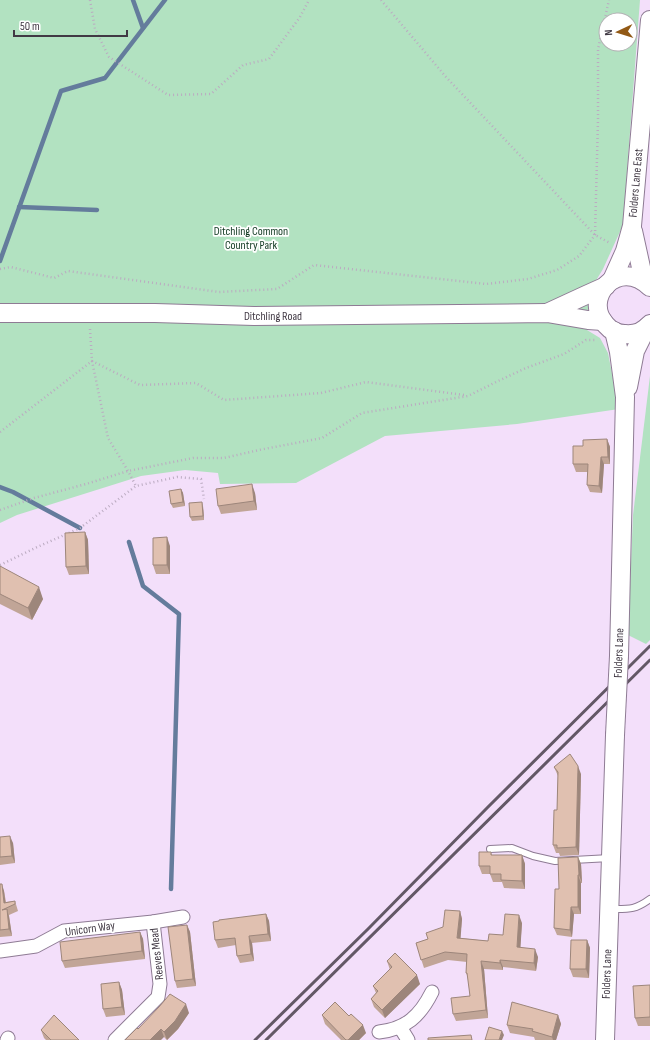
<svg xmlns="http://www.w3.org/2000/svg" width="650" height="1040" font-family="'Sofia Sans Condensed',sans-serif">
	<style>
		.green { fill: #b2e2c1; fill-rule: evenodd }
		.lines { fill: none; stroke-linecap: round; stroke-linejoin: round }
		.stream { stroke: #647c9c; stroke-width: 4.5 }
		.lane-casing { stroke: #8e7b94; stroke-width: 8 }
		.street-casing { stroke: #8e7b94; stroke-width: 15 }
		.secondary-casing { stroke: #8e7b94; stroke-width: 20 }
		.path { stroke: #bbabc1; stroke-width: 2.5; stroke-dasharray: 1 3; stroke-linecap: butt }
		.lane { stroke: #fff; stroke-width: 6 }
		.street { stroke: #fff; stroke-width: 13 }
		.secondary { stroke: #fff; stroke-width: 18 }
		.rail { stroke: #635866; stroke-width: 3 }
		.secondary-bridge-casing { stroke: #8e7b94; stroke-width: 20; stroke-linecap: butt }
		.secondary-bridge { stroke: #fff; stroke-width: 18 }
		.wall { fill: #c1a597 }
		.shaded-wall { fill: #9d867b }
		.building { fill: #e0c0b0; stroke: #9d867b }
		.labels { text-anchor: middle; dominant-baseline: central; stroke-width: 3.5; stroke-linejoin: round; paint-order: stroke }
		.street-label { font-size: 12px; fill: #413944; stroke: #fff }
		.park-label { font-size: 12px; fill: #0e371f; stroke: #fff }
	</style>
	<rect width="100%" height="100%" fill="#f3dffa"/>
	<g class="green">
		<path d="M0,0H640L623,225L603,269L589,292L587,330L600,338L608,353L619,409L517,424L385,436L296,483L220,484L218,473L185,470L141,476L17,515L0,523ZM606,20H630V44H606Z"/>
		<polygon points="650,376 650,640 646,644 628,635 633,515"/>
	</g>
	<g class="lines">
		<g class="stream">
			<polyline points="133,0 143,28"/>
			<polyline points="19,207 97,210"/>
			<polyline points="0,261 61,91 105,78 165,0"/>
			<polyline points="0,487 13,492 80,528"/>
			<polyline points="129,542 143,586 179,614 171,889"/>
		</g>
		<g class="lane-casing">
			<g id="lane">
				<polyline points="490,849 512,848 533,856 555,861 610,858"/>
				<path d="M611,909C629,909 635,910 650,899"/>
			</g>
		</g>
		<g class="street-casing">
			<g id="street">
				<polyline points="0,951 36,946 64,931 153,922 183,917"/>
				<polyline points="400,1027 408,1040"/>
				<path d="M379,1032C406,1029 420,1016 432,992"/>
				<polyline points="7,1040 8,1038"/>
				<polyline points="115,1040 158,997 160,984 153,922"/>
			</g>
		</g>
		<g class="secondary-casing">
			<g id="secondary">
				<polyline points="633,231 644,281"/>
				<polyline points="612,280 625,251 632,226 650,20"/>
				<path d="M650,287C618,256 581,299 606,325C611,331 618,334 625,334C635,335 644,331 650,324"/>
				<polyline points="0,313 155,313 254,316 547,313 588,320 603,321"/>
				<polyline points="547,313 586,295 606,286"/>
				<polyline points="614,331 619,352 625,397 619,656"/>
				<polyline points="628,387 635,351 647,327"/>
				<polyline points="605,1040 615,735"/>
			</g>
		</g>
		<g class="path">
			<polyline points="90,0 95,29 109,57 168,95 211,94 243,65 269,59 300,17 309,0"/>
			<polyline points="381,0 446,77 595,235 610,243"/>
			<polyline points="0,269 11,267 54,278 68,271 219,292 277,289 314,265 486,284 528,279 557,270 579,256 595,235 598,120 598,49 609,0"/>
			<polyline points="90,329 92,361 108,438 128,471 136,486"/>
			<polyline points="0,432 92,361 140,385 196,383 224,400 321,393 366,382 464,395"/>
			<polyline points="0,510 34,498 86,484 128,471 193,458 224,458 259,450 322,438 362,413 468,396 496,382 526,368 564,354 586,340 597,340"/>
			<polyline points="0,565 35,548 80,528 136,486 177,477 201,479 204,499"/>
		</g>
		<use href="#lane" class="lane"/>
		<use href="#street" class="street"/>
		<use href="#secondary" class="secondary"/>
		<g class="rail">
			<polyline points="255,1040 368,929 488,807 650,646"/>
			<polyline points="266,1040 650,660"/>
		</g>
		<g class="secondary-bridge-casing">
			<polyline id="secondary-bridge" points="615,735 619,656"/>
		</g>
		<use href="#secondary-bridge" class="secondary-bridge"/>
	</g>
	<g class="wall">
		<polygon points="607,439 610,447 610,464 604,464 602,493 590,492 587,485 588,472 576,472 573,464 583,446"/>
		<polygon points="181,489 183,493 185,506 173,508 171,504"/>
		<polygon points="255,493 257,510 221,514 218,506"/>
		<polygon points="203,506 204,520 192,521 190,517"/>
		<polygon points="85,532 88,540 89,574 69,575 66,567"/>
		<polygon points="170,546 170,574 156,574 153,565"/>
		<polygon points="0,566 43,599 32,620 0,604"/>
		<polygon points="554,767 581,774 579,855 560,856 559,853 556,853 553,845 557,810 558,776"/>
		<polygon points="0,837 13,843 15,863 0,865"/>
		<polygon points="491,852 492,855 522,855 525,864 525,889 504,888 502,882 493,882 490,874 482,874 479,866"/>
		<polygon points="578,857 581,864 582,883 581,883 581,914 574,914 572,937 557,935 554,928 559,889"/>
		<polygon points="0,884 4,891 6,902 15,901 18,911 9,915 12,936 0,937"/>
		<polygon points="460,911 462,919 460,938 488,941 503,935 522,923 520,948 538,957 536,971 503,967 503,970 484,969 488,1018 456,1021 453,1014 470,996 468,977 466,973 467,962 448,960 424,968 416,943 428,939 443,927"/>
		<polygon points="266,914 269,921 271,941 252,943 254,961 240,963 237,956 236,945 218,948 215,940"/>
		<polygon points="187,925 190,932 196,986 177,988 175,981"/>
		<polygon points="140,932 143,939 145,959 65,968 62,961"/>
		<polygon points="587,940 590,948 589,978 573,977 570,969"/>
		<polygon points="387,961 420,984 385,1018 374,1007 371,999 376,993 373,986 390,970"/>
		<polygon points="119,982 122,990 125,1015 106,1017 103,1009"/>
		<polygon points="650,985 650,1026 638,1026 635,1018"/>
		<polygon points="189,1013 178,1029 167,1040 164,1037 138,1029"/>
		<polygon points="322,1015 366,1033 359,1040 341,1040 325,1024"/>
		<polygon points="558,1015 561,1024 556,1040 535,1040 534,1037 510,1033 507,1025"/>
		<polygon points="41,1030 79,1040 46,1040 44,1038"/>
	</g>
	<g class="shaded-wall">
		<polygon points="607,439 610,447 610,464 608,457"/>
		<polygon points="601,457 604,464 602,493 599,486"/>
		<polygon points="252,484 255,493 257,510 254,501"/>
		<polygon points="181,489 183,493 185,506 183,502"/>
		<polygon points="202,502 203,506 204,520 203,516"/>
		<polygon points="85,532 88,540 89,574 86,566"/>
		<polygon points="167,537 170,546 170,574 167,565"/>
		<polygon points="39,587 43,599 32,620 28,608"/>
		<polygon points="578,766 581,774 579,855 576,847"/>
		<polygon points="10,836 13,843 15,863 12,856"/>
		<polygon points="522,855 525,864 525,889 522,881"/>
		<polygon points="578,857 581,864 582,883 579,875"/>
		<polygon points="578,875 581,883 581,914 578,907"/>
		<polygon points="2,884 4,891 6,908 4,903"/>
		<polygon points="571,907 574,914 572,937 570,930"/>
		<polygon points="7,909 9,917 12,936 9,929"/>
		<polygon points="460,911 462,919 460,946 457,938"/>
		<polygon points="266,914 269,921 271,941 268,934"/>
		<polygon points="519,915 522,923 520,955 517,947"/>
		<polygon points="187,925 190,932 196,986 193,979"/>
		<polygon points="140,932 143,939 145,959 142,951"/>
		<polygon points="249,936 252,943 254,961 251,954"/>
		<polygon points="587,940 590,948 589,978 586,969"/>
		<polygon points="535,949 538,957 536,971 534,963"/>
		<polygon points="500,960 503,967 503,970 500,963"/>
		<polygon points="481,961 484,969 488,1018 486,1010"/>
		<polygon points="417,975 420,984 385,1018 382,1010"/>
		<polygon points="119,982 122,990 125,1015 122,1007"/>
		<polygon points="186,1004 189,1013 178,1029 167,1040 164,1032"/>
		<polygon points="558,1015 561,1024 556,1040 553,1040 552,1037"/>
		<polygon points="363,1025 366,1033 359,1040 348,1040"/>
		<polygon points="161,1029 164,1037 161,1040 150,1040"/>
		<polygon points="502,1031 504,1035 502,1040 499,1040"/>
	</g>
	<g class="building">
		<polygon points="607,439 608,457 601,457 599,486 587,485 588,464 573,464 573,446 583,446 583,440"/>
		<polygon points="252,484 254,501 218,506 216,489"/>
		<polygon points="181,489 183,502 171,504 169,491"/>
		<polygon points="202,502 203,516 190,517 189,503"/>
		<polygon points="85,532 86,566 66,567 65,533"/>
		<polygon points="167,537 167,565 153,565 153,538"/>
		<polygon points="0,566 39,587 28,608 0,594"/>
		<polygon points="570,754 578,766 576,847 557,848 557,845 553,845 554,810 557,810 558,772 554,767"/>
		<polygon points="10,836 12,856 0,857 0,837"/>
		<polygon points="479,852 491,852 491,855 522,855 522,881 501,880 501,874 490,874 490,866 479,866"/>
		<polygon points="578,857 579,875 578,875 578,907 571,907 570,930 554,928 555,889 559,889 558,858"/>
		<polygon points="0,884 2,884 4,903 15,901 15,904 2,910 7,909 9,929 0,930"/>
		<polygon points="445,910 460,911 457,938 488,941 489,934 503,935 505,914 519,915 517,947 535,949 534,963 500,960 500,963 481,961 486,1010 453,1014 451,998 470,996 467,973 466,973 467,954 445,952 421,960 416,943 428,939 426,933 443,927"/>
		<polygon points="266,914 268,934 249,936 251,954 237,956 235,938 215,940 213,922 219,921 219,920"/>
		<polygon points="187,925 193,979 175,981 168,927"/>
		<polygon points="140,932 142,951 62,961 60,942"/>
		<polygon points="571,940 587,940 586,969 570,969"/>
		<polygon points="395,953 417,975 382,1010 371,999 378,991 373,986 392,967 387,961"/>
		<polygon points="119,982 122,1007 103,1009 101,984"/>
		<polygon points="650,985 650,1017 635,1018 633,986"/>
		<polygon points="170,994 186,1004 175,1021 164,1032 161,1029 150,1040 125,1040 137,1028 138,1029 159,1007"/>
		<polygon points="335,1002 349,1016 351,1014 363,1025 348,1040 346,1040 322,1015"/>
		<polygon points="512,1002 558,1015 552,1037 532,1031 533,1029 507,1025"/>
		<polygon points="54,1015 79,1040 51,1040 41,1030"/>
		<polygon points="489,1027 502,1031 499,1040 485,1040"/>
		<polygon points="471,1035 472,1040 428,1040 428,1038"/>
	</g>
	<g class="labels">
		<g class="street-label">
			<text transform="translate(636 183) rotate(-85)">Folders Lane East</text>
			<text x="273" y="316">Ditchling Road</text>
			<text transform="translate(619 653) rotate(-88)">Folders Lane</text>
			<text transform="translate(90 929) rotate(-8)">Unicorn Way</text>
			<text transform="translate(157 954) rotate(-96)">Reeves Mead</text>
			<text transform="translate(607 974) rotate(-88)">Folders Lane</text>
		</g>
		<g class="park-label">
			<text x="251" y="231">Ditchling Common<tspan x="251" dy="14">Country Park</tspan></text>
		</g>
	</g>
	<g transform="translate(618 32) rotate(266)"><circle r="19" fill="#ffffff" stroke="#b3b0b4"/>
	<path d="M0-3L7 15L0 10L-7 15Z" fill="#925915"/>
	<text y="-6" font-size="11" font-weight="bold" text-anchor="middle" fill="#413944">N</text>
	</g>
	<path d="M14 30v6h113v-6" fill="none" stroke="#413944" stroke-width="2"/>
	<text x="20" y="30" font-size="12" fill="#413944" stroke="#ffffff" stroke-width="3" paint-order="stroke">50 m</text>
</svg>
